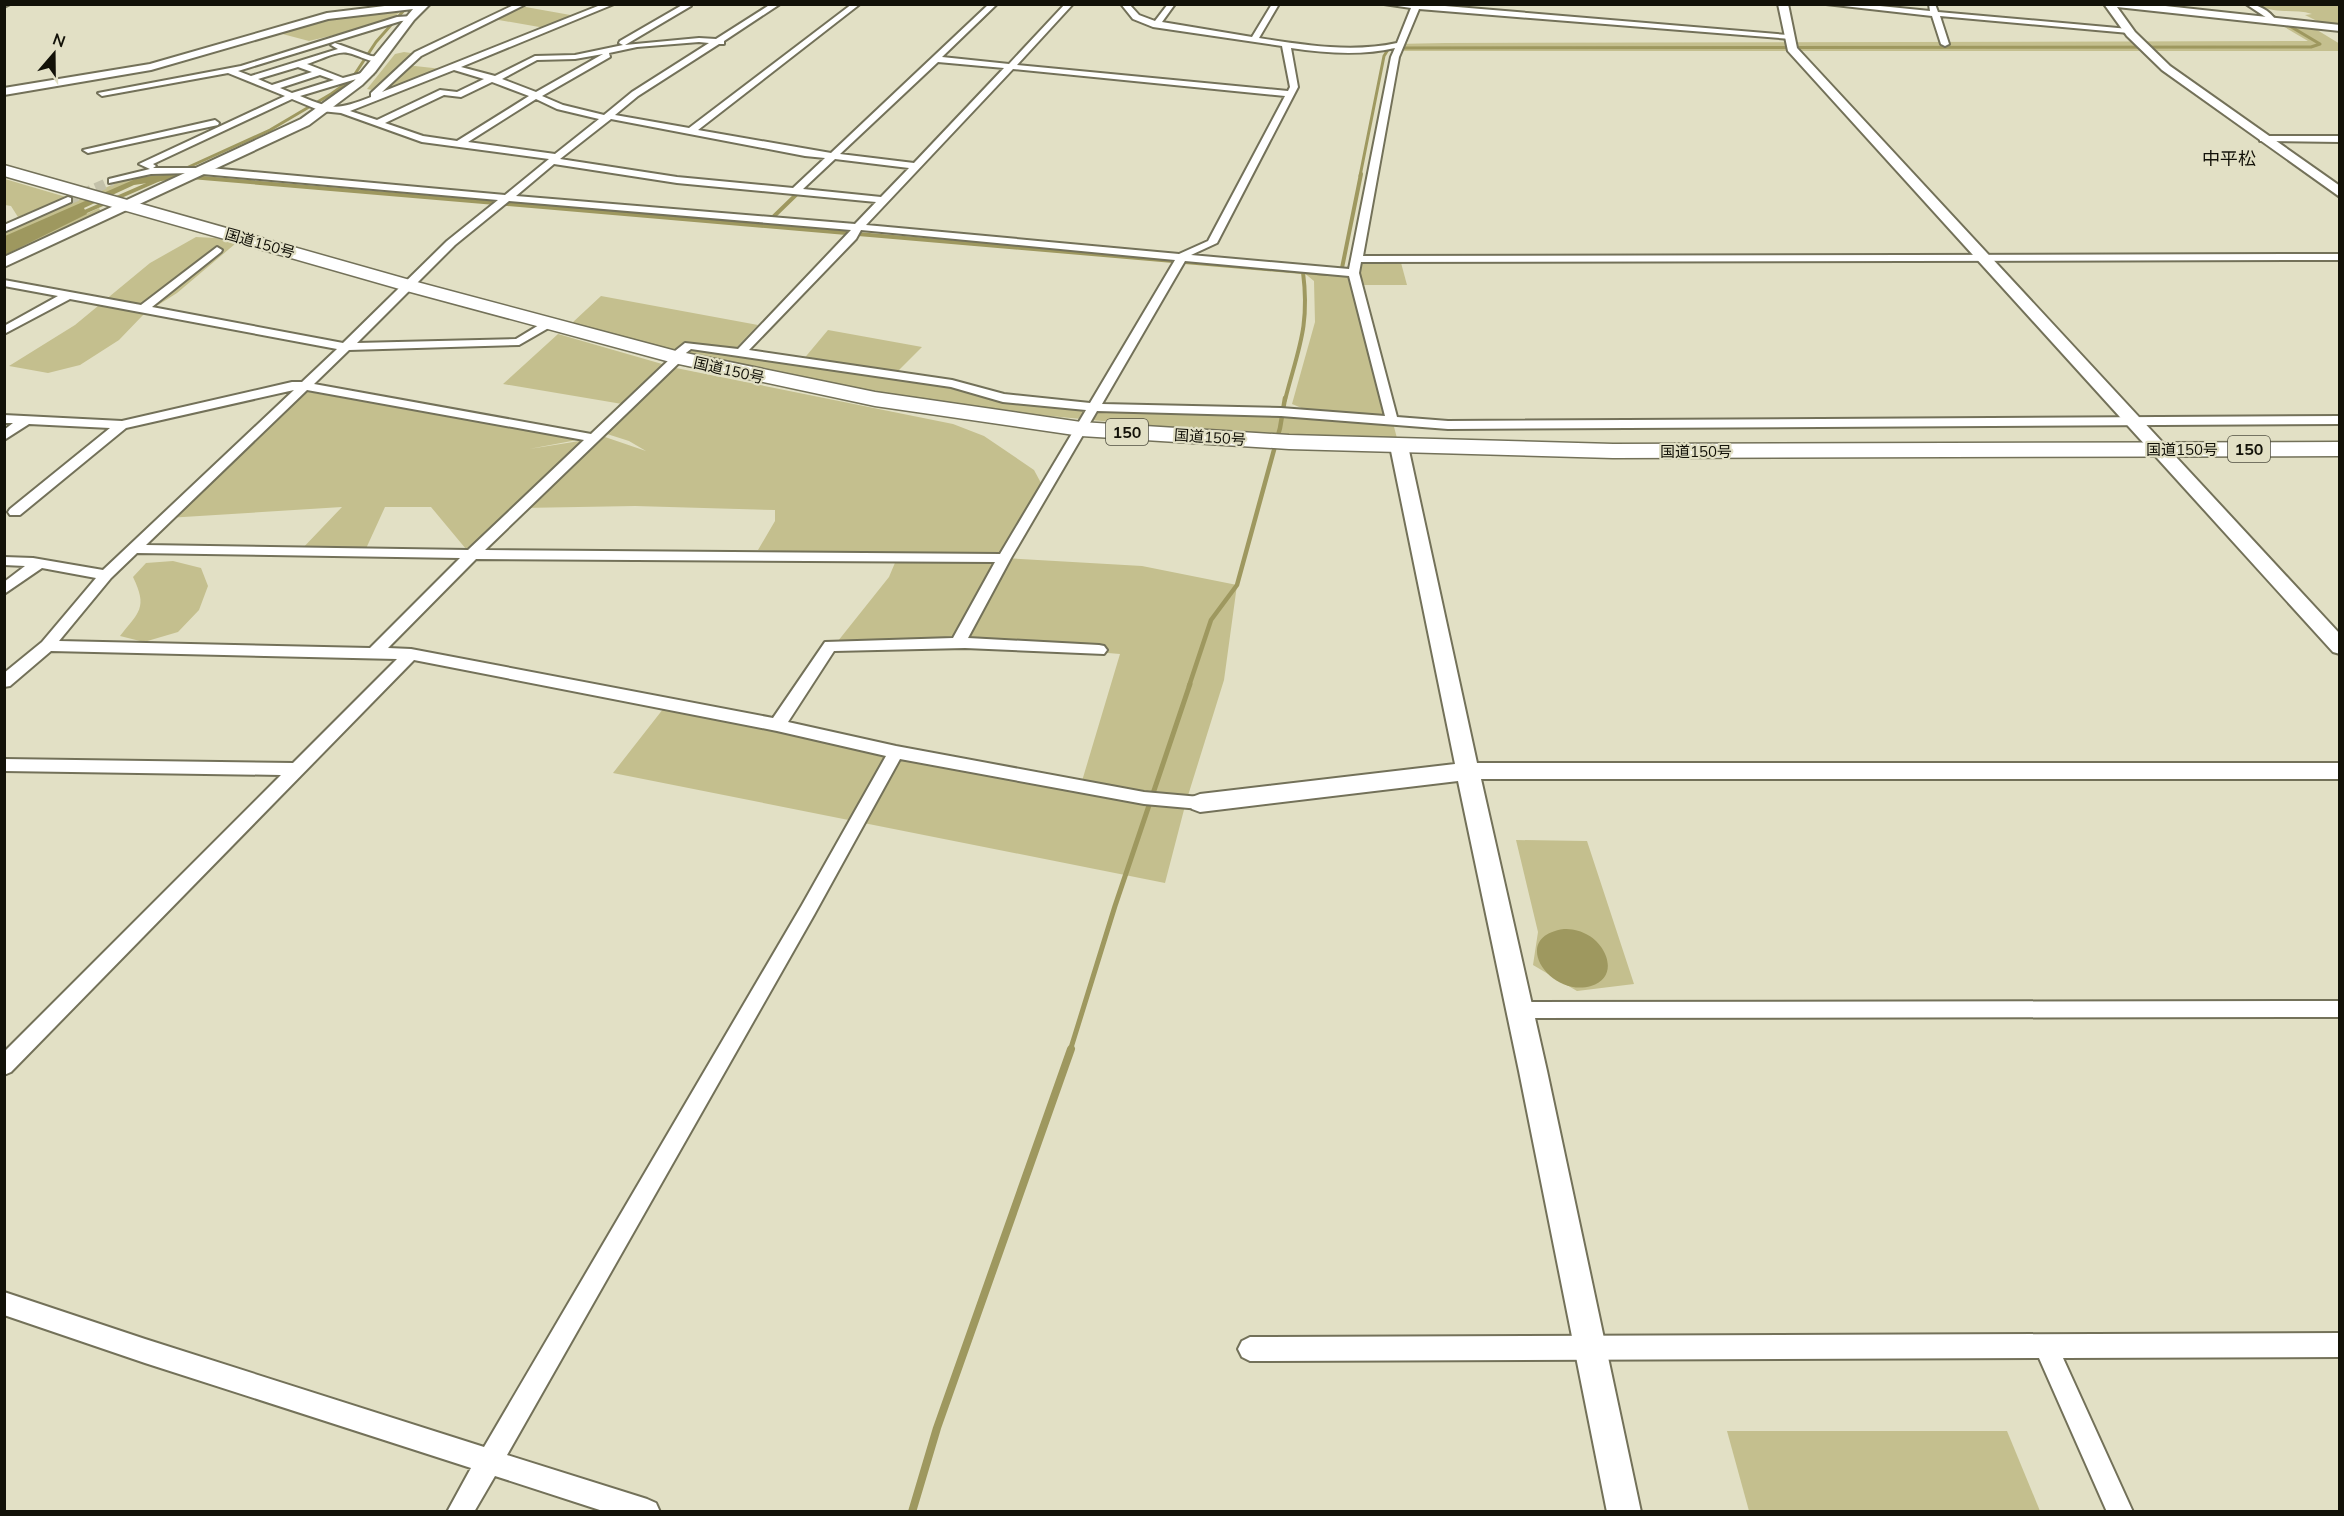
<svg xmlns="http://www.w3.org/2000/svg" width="2344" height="1516" font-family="Mulish,'Noto Sans JP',sans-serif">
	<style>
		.green { fill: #c4bf8e }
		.water { fill: #9e985f }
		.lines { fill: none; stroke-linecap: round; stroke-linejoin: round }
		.stream-far4 { stroke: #9e985f; stroke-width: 3 }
		.stream-far3 { stroke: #9e985f; stroke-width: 4 }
		.stream-far2 { stroke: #9e985f; stroke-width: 4.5 }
		.stream-far1 { stroke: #9e985f; stroke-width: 5 }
		.stream { stroke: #9e985f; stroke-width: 8 }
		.street-tunnel { stroke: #c3c1a9; stroke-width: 10; stroke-dasharray: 10 5; stroke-linecap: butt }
		.street-casing { stroke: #737159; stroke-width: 4 }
		.secondary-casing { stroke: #737159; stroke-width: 4 }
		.highway-casing { stroke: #737159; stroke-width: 3 }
		.street { fill: #fff; fill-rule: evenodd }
		.secondary { fill: #fff; fill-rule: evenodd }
		.highway { fill: #fff; fill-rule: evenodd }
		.labels { text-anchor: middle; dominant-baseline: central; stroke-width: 4.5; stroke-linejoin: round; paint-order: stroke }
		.far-street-label { font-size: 15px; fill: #121108; stroke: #e2e0c5 }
		.shield { fill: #e2e0c5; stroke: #504f41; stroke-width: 1.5 }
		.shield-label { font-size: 16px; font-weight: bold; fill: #121108 }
		.far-quarter-label { font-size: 18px; fill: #121108; stroke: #e2e0c5 }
	</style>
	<rect width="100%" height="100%" fill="#e2e0c5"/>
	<g class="green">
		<path d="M2259,5H2339V23H2321L2305,15L2312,14C2294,8 2276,15 2259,5Z"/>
		<polygon points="520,6 576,16 545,28 493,19"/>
		<polygon points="405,7 389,22 309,41 271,31 337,14"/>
		<polygon points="2271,19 2309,25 2340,44 2339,51 1401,51 1379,49 1395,44 1445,43 2308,41"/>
		<polygon points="404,52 418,54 406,65 442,69 374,95 377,91 367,89 395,54"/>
		<polygon points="171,172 148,176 5,237 5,232 123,180 143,173"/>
		<polygon points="5,179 66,197 18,217 11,206 5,205"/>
		<polygon points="99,208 101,212 5,258 5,251"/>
		<polygon points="196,237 216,238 235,244 177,293 144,314 119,340 80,365 48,373 9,366 75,325 150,263"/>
		<polygon points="1355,259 1400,259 1407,285 1356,285"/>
		<polygon points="1303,272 1351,275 1383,415 1337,412 1392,419 1399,446 1343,444 988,410 879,394 644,345 572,323 601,296 758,325 731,353 802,361 828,330 922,347 894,375 1003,398 1094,407 1304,409 1292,404 1315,322 1314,281"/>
		<polygon points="558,334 676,368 953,424 984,436 1034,470 1041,483 1036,498 1004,558 1142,566 1237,585 1224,680 1186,802 1165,883 613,773 667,704 1082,781 1120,654 979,642 834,646 889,577 897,558 758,550 775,521 775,510 635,506 521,508 471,555 431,507 385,507 364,553 299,552 342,507 167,518 304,391 577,440 529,449 605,437 646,451 629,441 607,434 634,406 503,384"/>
		<path d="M173,561L201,568L208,586L199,610L178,632L144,642L120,636C139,612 148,608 133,577L146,563Z"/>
		<polygon points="1516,840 1587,841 1634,984 1577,991 1533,965 1538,932"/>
		<polygon points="1727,1431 2007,1431 2040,1511 1749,1511"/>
	</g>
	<g class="water">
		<polygon points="186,173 168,180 134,185 84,208 87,214 5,255 5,236 140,177"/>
		<path d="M1564,929C1571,929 1579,930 1586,934C1607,944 1620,977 1591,986C1550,998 1508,937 1564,929Z"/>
	</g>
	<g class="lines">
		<g class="stream-far4">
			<polyline points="980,21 997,4"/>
			<polyline points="182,170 270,130 331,94 351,80 376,42 406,8"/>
			<polyline points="1360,176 1384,56 1389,48 2311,47 2320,44 2253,4"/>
		</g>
		<g class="stream-far3">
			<polyline points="191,177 1326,274 1337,273 1342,268 1361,174"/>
			<polyline points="80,214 160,179"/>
			<polyline points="769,221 801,190"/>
			<path d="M1285,400C1298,349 1310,327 1303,272"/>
		</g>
		<polyline class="stream-far2" points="1189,686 1211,620 1237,585 1280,428 1285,398"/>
		<polyline class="stream-far1" points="1070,1051 1115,906 1190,684"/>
		<polyline class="stream" points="912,1512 937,1428 1071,1049"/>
		<polyline class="street-tunnel" points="68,200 112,181"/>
		<g class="street-casing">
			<g id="street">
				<polygon points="4,4 10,4 4,7"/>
				<path d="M516,4H526L421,56L382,92L603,4H614L461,67L495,76L535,56L575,55L623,45L619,43L620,41L684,4L691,6L625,45L699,38L716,39L771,4H780L724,41V44H719L638,96L615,115L689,128L852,4H860L698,130L831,153L989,4H997L942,57L1009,64L1065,4H1073L1017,65L1288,91L1290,87L1282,46L1153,27L1133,19L1121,4H1129L1139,15L1155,21L1168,4H1175L1162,22L1252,37L1272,4H1279L1259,38C1304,45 1352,53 1397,43L1411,8L1384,4H1421L1788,35H1791V39L1419,9L1399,57L1363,256L2340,254V260L1361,262L1359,273L1397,417L1448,421L2340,416V424L1448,429L1281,416L1097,411L1011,558L968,638L1099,645L1104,646L1107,650L1104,654L965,648L834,651L788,722L896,746L1144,792L1200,797L1206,798L1209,803L1206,808L1200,809L1144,804L900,759L814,915L507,1455L647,1499L656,1503L660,1512H606L495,1476L474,1512H447L471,1468L145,1363L4,1315V1292L145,1339L484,1447L802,905L886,756L777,731L414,660L11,1072L4,1075V1052L281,775L4,771V759L293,763L397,659L51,651L10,686L4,687V673L42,642L96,578L42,568L4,594V582L25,566L4,565V557L33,558L103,570L294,390L126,428L20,515H10L8,512L10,509L110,428L29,424L4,440V430L13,423H4V415L122,421L292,382H302L337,349L70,299L4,334V326L58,296L4,286V280L141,305L217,247L222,250L221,252L152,307L343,343L447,241L498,200L191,173L151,174L109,183V179L150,169L139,164L285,96L228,73L102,96L98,93L241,66L397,17L413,16V20L401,21L238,71L251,76L338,49L331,45L335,43L371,56L383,57L384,59C373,66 360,55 348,53C337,50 318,61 307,64L343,78L373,70V74L300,96C334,110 337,110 371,97V93L415,52ZM699,42L709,43L632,92L604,115L563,105L542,96L610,57L609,53L637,47ZM1291,48C1324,53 1361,56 1395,48L1391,57L1349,269L1191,255L1217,243L1298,87ZM603,54L536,92L502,79L537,60L575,59ZM938,62L1004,68L914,163L840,154ZM298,67L312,72L272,85L258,79ZM1013,69L1285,96L1208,241L1179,254L866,225ZM454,70L484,79L457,92L440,90L377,120L350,111ZM320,75L334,80L292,93L280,88ZM492,82L529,96L457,141L423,136L385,123L444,95L461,97ZM292,99L321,111L341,113L422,142L549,159L505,195L210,168H153L156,166L153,164ZM536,99L557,109L599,119L555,154L468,142ZM611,119L805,156L825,158L793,188L677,177L560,159ZM835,159L909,168L881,197L803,189ZM554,164L677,183L876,202L855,224L516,196ZM509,201L851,230L738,349L685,343L670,355V359L591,434L314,384L349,350L519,345L552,326V322H544L516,339L357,343L455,245ZM861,230L1175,260L1090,403L1004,394L952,380L749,350L856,239ZM1185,261L1349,276L1385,416L1281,408L1102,404ZM691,349L951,387L1003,402L1086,410L1000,554L485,550L682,360V356ZM307,390L584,440L468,550L146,545ZM137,553L460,558L370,648L59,641L111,578ZM476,559L995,562L953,638L825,642L773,718L411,649L388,648Z"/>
				<polygon points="1826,4 1860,4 1930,11 1929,4 1935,4 1938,12 2129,29 2133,31 2129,33 1940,16 1949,44 1945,46 1941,44 1932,16"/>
				<path d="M2246,4C2257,4 2270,10 2276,21L2269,23L2267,18Z"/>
				<polygon points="215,120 219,123 218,125 88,153 83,150"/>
				<polygon points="2263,136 2340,136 2340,142 2260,141 2260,137"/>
				<polygon points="68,197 71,198 71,202 4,232 4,225"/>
				<polygon points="2340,1001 2340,1017 1521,1018 1514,1016 1511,1010 1514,1004 1521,1002"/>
				<polygon points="2340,1333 2340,1357 2063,1358 2133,1512 2107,1512 2039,1358 1250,1361 1242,1357 1238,1349 1242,1341 1250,1337"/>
			</g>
		</g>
		<g class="secondary-casing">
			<g id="secondary">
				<polygon points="401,4 430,4 414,20 375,72 362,85 309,125 4,267 4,257 301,119 354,81 413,9 328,19 151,70 4,95 4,88 150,64 327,13"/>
				<polygon points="1778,4 1788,4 1797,48 2340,634 2340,654 2333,652 1788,51"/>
				<polygon points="2104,4 2147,4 2340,25 2340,31 2117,7 2135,32 2170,66 2340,186 2340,197 2162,70 2127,36"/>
				<polygon points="1399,441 1405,442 1408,446 1477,763 2340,763 2340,779 1481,779 1547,1071 1641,1512 1607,1512 1519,1071 1458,781 1200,812 1192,809 1188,803 1192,797 1200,794 1455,764 1390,446 1393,442"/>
			</g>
		</g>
		<g class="highway-casing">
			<polygon id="highway" points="4,165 417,282 676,351 875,392 1081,422 1289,435 1613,444 2340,442 2340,456 1613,458 1289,449 1081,436 875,406 674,363 403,290 4,176"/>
		</g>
		<use href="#street" class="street"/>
		<use href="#secondary" class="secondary"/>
		<use href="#highway" class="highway"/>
	</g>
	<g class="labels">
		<g class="far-street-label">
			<text transform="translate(260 243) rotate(16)">国道150号</text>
			<text transform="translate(729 370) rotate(13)">国道150号</text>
			<text transform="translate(1210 437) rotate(4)">国道150号</text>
			<text x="2182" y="449">国道150号</text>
			<text x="1696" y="451">国道150号</text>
		</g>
		<g class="shield">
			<rect x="1106" y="419" width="42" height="26" rx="4.5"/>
			<rect x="2228" y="436" width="42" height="26" rx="4.5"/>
		</g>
		<g class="shield-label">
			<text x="1127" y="432">150</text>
			<text x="2249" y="449">150</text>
		</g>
		<g class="far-quarter-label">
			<text x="2229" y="158">中平松</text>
		</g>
	</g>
	<rect width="2344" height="1516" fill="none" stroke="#121108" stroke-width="12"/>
	<g transform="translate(54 54) rotate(20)" stroke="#e2e0c5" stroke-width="4.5" paint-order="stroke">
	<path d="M0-4.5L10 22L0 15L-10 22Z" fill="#121108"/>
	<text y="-9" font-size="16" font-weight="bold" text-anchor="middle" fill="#121108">N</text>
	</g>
</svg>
